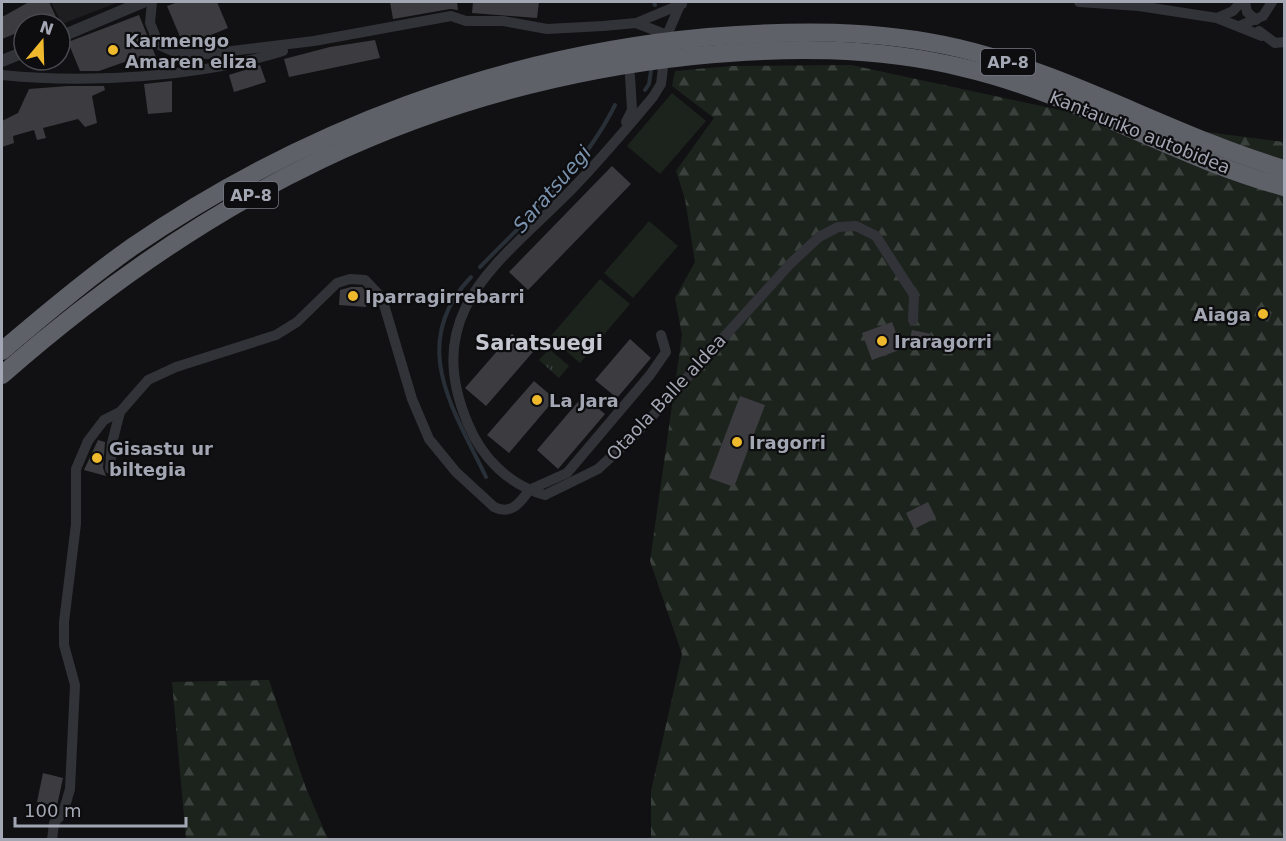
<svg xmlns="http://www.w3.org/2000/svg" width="1286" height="841" font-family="'DejaVu Sans',sans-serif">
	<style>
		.built { fill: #1e1d20 }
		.grass { fill: #1c231d }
		.forest { fill: url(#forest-firs) }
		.park { fill: url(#park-tufts) }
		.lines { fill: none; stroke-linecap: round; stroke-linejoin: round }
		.stream { stroke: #282f36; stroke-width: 4 }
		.building { fill: #3c3c40 }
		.minor { stroke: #323338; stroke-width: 10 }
		.tertiary { stroke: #323338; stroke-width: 12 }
		.motorway { stroke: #5f6169; stroke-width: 18 }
		.poi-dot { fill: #efb92e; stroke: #0d0c0e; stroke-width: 2 }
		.labels { text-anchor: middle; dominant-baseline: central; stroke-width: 4.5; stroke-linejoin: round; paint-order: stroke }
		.shield { fill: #0d0c0e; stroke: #767882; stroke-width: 1.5 }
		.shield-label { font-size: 16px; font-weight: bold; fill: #a3a7b3 }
		.poi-label { font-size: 18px; font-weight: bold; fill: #a3a7b3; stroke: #0d0c0e; text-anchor: start }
		.street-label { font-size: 18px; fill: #a3a7b3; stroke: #0d0c0e }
		.water-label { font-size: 20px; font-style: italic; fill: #7a93af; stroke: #0d0c0e }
		.quarter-label { font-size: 21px; font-weight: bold; fill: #c4c6d0; stroke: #0d0c0e }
	</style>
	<defs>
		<pattern id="forest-firs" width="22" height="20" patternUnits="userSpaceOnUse" patternTransform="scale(1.5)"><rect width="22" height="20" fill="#1c231d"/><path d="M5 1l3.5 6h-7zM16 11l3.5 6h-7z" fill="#3a403b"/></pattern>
		<pattern id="park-tufts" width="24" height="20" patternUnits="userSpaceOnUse" patternTransform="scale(1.5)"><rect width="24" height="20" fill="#1c231d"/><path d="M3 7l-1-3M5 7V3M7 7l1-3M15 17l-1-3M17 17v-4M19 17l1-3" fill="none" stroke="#3a403b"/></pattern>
	</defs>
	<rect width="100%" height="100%" fill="#111113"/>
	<polygon class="built" points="51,2 119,2 62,24"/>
	<g class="grass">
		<polygon points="672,93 706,121 660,174 627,146"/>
		<polygon points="649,221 678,246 633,298 604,273"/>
		<polygon points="600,279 630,304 580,363 550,337"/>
	</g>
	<g class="forest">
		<polygon points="851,65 1092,117 1284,142 1284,839 651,839 651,791 682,654 650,561 682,335 675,298 695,262 685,199 676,171 714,118 672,86 675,71 732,66"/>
		<polygon points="269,680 306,788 328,839 186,839 172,682"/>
	</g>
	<polygon class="park" points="549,349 569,366 559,378 539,360"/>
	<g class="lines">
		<g class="stream">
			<polyline points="654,2 655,5"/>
			<polyline points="645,90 649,84 651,71"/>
			<path d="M480,267C529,217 584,168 615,105"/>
			<path d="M471,277C407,344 454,410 486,477"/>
		</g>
	</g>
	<g class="building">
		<polygon points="29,2 49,2 56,17 38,24 24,24 24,30 2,39 2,17"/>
		<polygon points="178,2 217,2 228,28 184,46 167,6"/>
		<polygon points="390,2 457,2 458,10 450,9 393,19"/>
		<polygon points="473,2 539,2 537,18 472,13"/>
		<polygon points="139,15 160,67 141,69 136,58 99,71 80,71 68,42"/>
		<polygon points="375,40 380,58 289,77 284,59 330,47"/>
		<polygon points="260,65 266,82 234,92 229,75"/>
		<polygon points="172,81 172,112 148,114 144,84"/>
		<polygon points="68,86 104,86 105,90 92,96 97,123 85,127 78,119 43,128 46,138 37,140 34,130 13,136 14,143 2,147 2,121 18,113 29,89"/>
		<polygon points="612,166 631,184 528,290 509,272"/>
		<polygon points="351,287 362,287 367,293 366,307 339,305 340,290"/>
		<polygon points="1258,306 1272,312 1268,322 1254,316"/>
		<polygon points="892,322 902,349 872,360 862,333"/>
		<polygon points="912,330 931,334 927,351 908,347"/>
		<polygon points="512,334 533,352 486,406 465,388"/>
		<polygon points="630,339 651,358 617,398 595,380"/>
		<polygon points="534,381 555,399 509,453 487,435"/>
		<polygon points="583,396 605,414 558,469 537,450"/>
		<polygon points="740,396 765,405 734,487 709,478"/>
		<polygon points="98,440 105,442 103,468 106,476 84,470"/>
		<polygon points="928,502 936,518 914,529 906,513"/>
		<polygon points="43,773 63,778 57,806 37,802"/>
	</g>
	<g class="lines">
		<g class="minor">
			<polyline points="152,2 150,23 159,45 179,54 207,54 314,41 451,16 466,21 503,21 547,29 603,26 636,23 682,4"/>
			<polyline points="1079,2 1139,6 1217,18 1262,36"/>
			<polyline points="1245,2 1247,12 1256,20"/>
			<path d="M680,5L667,35L661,84L653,97C625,130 597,164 566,195C496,265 421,313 468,424C482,458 509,485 545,495L598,469L636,434L791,263L819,237L838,227L856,226L876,236L914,295L913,320"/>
			<polyline points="1217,18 1233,11 1241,2"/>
			<polyline points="636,23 667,35"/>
			<polyline points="1239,26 1263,16 1272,2"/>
			<polyline points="1259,31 1275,43 1284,42"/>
			<path d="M2,75C89,84 200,77 283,51"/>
			<polyline points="626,122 632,110 630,76"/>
			<polyline points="110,469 112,443 120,412"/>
			<polyline points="529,490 567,473 650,375 666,352 661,335"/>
			<path d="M52,840L54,823L63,813L70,789L75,685L64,645V622L76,524V469L88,441L104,420L120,412L148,380L176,367L276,335L297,322L337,283L350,279L365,280L382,298L412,399L429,439L456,472L494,507C510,515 520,504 529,490"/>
		</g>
		<g class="tertiary">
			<polyline points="60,37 143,2"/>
			<polyline points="2,61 24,52"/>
		</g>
		<g class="motorway">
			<path d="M2,351C44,315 87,279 132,247C305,129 500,56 708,37C792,30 876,29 958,48C1072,75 1173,136 1284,169"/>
			<path d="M2,375C206,196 420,85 693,56C784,47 875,46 964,68C1076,94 1174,157 1284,187"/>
		</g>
	</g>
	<g class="poi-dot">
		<circle cx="113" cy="50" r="6"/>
		<circle cx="353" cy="296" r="6"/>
		<circle cx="1263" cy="314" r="6"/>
		<circle cx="882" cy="341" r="6"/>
		<circle cx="537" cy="400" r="6"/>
		<circle cx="737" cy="442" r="6"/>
		<circle cx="97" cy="458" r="6"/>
	</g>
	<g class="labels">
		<g class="shield">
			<rect x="981" y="49" width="54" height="26" rx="4.5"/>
			<rect x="224" y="182" width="54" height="26" rx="4.5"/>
		</g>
		<g class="shield-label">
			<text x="1008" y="62">AP-8</text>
			<text x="251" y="195">AP-8</text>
		</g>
		<g class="poi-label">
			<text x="125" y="40">Karmengo<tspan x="125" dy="21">Amaren eliza</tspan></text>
			<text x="365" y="296">Iparragirrebarri</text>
			<text x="1251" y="314" text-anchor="end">Aiaga</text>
			<text x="894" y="341">Iraragorri</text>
			<text x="549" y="400">La Jara</text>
			<text x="749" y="442">Iragorri</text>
			<text x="109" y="448">Gisastu ur<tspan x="109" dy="21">biltegia</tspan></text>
		</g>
		<g class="street-label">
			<text transform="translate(1140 132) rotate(22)">Kantauriko autobidea</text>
			<text transform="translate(666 397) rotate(-47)">Otaola Balle aldea</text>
		</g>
		<g class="water-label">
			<text transform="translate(552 189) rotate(-49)">Saratsuegi</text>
		</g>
		<g class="quarter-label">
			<text x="539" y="343">Saratsuegi</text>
		</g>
	</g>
	<rect width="1286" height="841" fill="none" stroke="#a3a7b3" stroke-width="6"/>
	<g transform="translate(42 42) rotate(19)"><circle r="28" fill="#0d0c0e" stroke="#494a50" stroke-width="1.5"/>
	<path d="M0-4.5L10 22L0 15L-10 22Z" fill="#efb92e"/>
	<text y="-9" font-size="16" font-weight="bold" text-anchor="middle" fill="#a3a7b3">N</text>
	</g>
	<path d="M15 817v9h171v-9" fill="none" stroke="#a3a7b3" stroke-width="3"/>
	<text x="24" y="817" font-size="18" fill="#a3a7b3" stroke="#0d0c0e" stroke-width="4.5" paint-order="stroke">100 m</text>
</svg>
